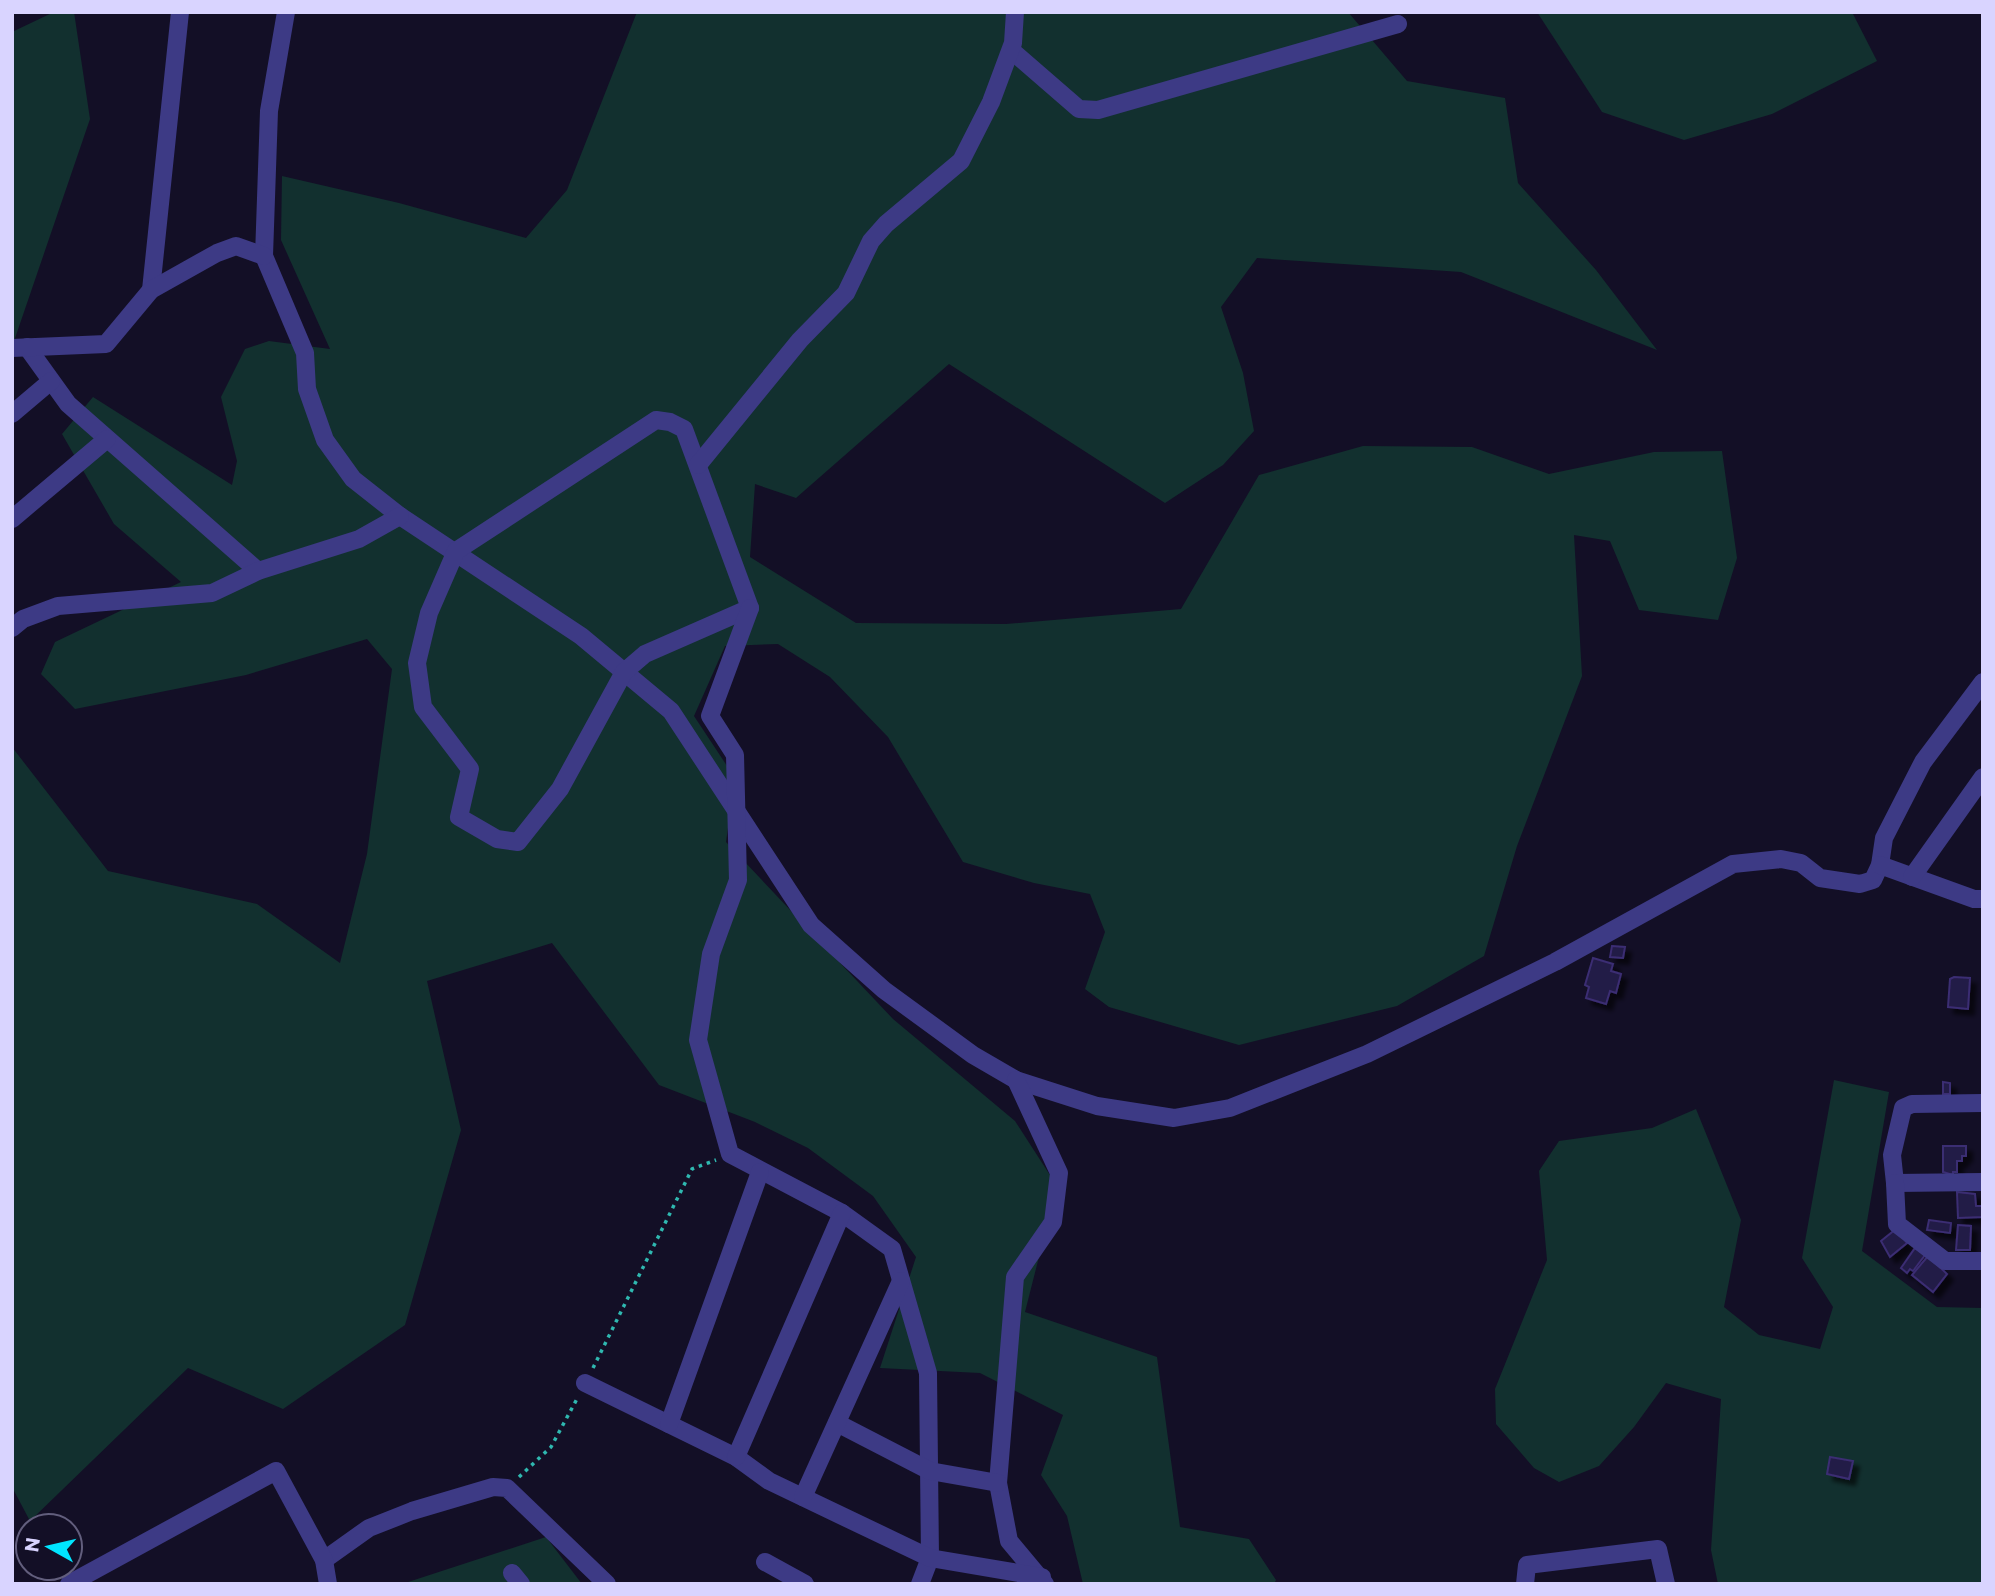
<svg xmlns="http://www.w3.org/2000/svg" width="1995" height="1596" font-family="Commissioner,sans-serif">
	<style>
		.green { fill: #12302f }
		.building { fill: #241b47; stroke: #3b2d73; stroke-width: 2; filter: url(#shadow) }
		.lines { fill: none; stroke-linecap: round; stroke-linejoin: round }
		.path { stroke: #2fb8b0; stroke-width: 3.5; stroke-dasharray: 3.5 5; stroke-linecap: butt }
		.minor { stroke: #3d3a85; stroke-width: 18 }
	</style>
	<defs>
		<filter id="shadow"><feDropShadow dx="6" dy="6" stdDeviation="2" flood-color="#0009"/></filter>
	</defs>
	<rect width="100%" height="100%" fill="#130f26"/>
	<g class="green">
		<polygon points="54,12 74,12 90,119 12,347 12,32"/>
		<polygon points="637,12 1348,12 1407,81 1505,98 1518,183 1596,270 1657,350 1461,272 1257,258 1221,307 1243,373 1254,431 1223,465 1165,503 949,364 796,498 755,484 750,557 856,623 1006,624 1181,609 1259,475 1363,446 1472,447 1549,474 1654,452 1722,451 1737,558 1718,620 1639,610 1610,541 1574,535 1582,676 1517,846 1484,956 1397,1006 1239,1045 1109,1007 1085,989 1105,932 1090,894 1034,883 963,862 888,737 830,677 778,644 725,646 694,716 735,778 726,842 893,1019 1015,1121 1057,1186 1025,1312 1157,1357 1180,1527 1249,1539 1276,1580 1274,1584 1083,1584 1067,1516 1041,1475 1063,1415 980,1373 880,1368 916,1257 873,1196 808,1148 755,1122 659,1085 552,943 427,981 461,1130 405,1325 283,1409 188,1368 30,1521 12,1487 12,747 108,871 257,904 340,963 367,854 392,669 367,639 246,675 75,709 41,674 55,642 181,582 114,524 62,434 93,397 232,485 237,461 221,397 245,349 269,341 330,349 281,240 282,176 399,203 526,238 567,190"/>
		<polygon points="1537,12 1852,12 1877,61 1772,114 1684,140 1602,112"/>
		<polygon points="1834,1080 1889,1092 1862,1251 1937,1307 1983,1308 1983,1584 1718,1584 1711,1550 1721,1399 1666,1383 1634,1427 1599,1466 1559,1482 1534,1468 1496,1424 1495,1389 1547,1260 1539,1171 1559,1141 1652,1128 1696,1109 1741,1220 1724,1307 1759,1335 1820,1349 1833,1307 1802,1258"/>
		<polygon points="546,1537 582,1584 402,1584"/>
	</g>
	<g class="building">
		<polygon points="1612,946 1625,947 1623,958 1610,957"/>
		<polygon points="1593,958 1613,964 1611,971 1621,974 1616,993 1610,991 1606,1004 1586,998 1589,987 1585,985"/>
		<polygon points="1954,977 1970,978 1968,1009 1948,1007 1950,979"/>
		<polygon points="1943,1082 1950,1083 1950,1094 1943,1094"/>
		<polygon points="1943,1146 1966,1146 1966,1156 1962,1156 1962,1161 1957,1161 1957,1172 1953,1172 1953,1175 1943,1172"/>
		<polygon points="1957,1192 1975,1194 1976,1206 1982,1206 1982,1217 1958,1218"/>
		<polygon points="1929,1220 1951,1223 1950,1233 1927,1230"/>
		<polygon points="1958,1225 1971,1226 1970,1250 1956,1250"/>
		<polygon points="1896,1229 1907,1243 1890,1257 1881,1241"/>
		<polygon points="1915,1248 1925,1255 1913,1271 1910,1269 1907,1273 1901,1268"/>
		<polygon points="1928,1256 1947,1274 1933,1292 1912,1275"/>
		<polygon points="1830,1457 1853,1461 1849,1479 1827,1474"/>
	</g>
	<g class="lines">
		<g class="path">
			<polyline points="593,1368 692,1169 716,1160"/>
			<polyline points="519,1477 551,1447 578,1397"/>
		</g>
		<g class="minor">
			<polyline points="286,12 269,111 264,256 305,353 307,389 325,440 353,479 400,516 581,636 671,711 811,925 884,990 973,1055 1016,1080 1097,1106 1174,1118 1230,1108 1367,1054 1555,962 1733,864 1781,859 1801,863 1820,878 1860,884 1873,880 1880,865 1884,838 1923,762 1983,682"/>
			<polyline points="1011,50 1079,109 1098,110 1398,24"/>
			<polyline points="151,290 180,12"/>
			<polyline points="27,347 68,404 258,571"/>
			<polyline points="12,348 106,344 151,290 217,253 236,246 264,256"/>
			<polyline points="12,414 51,381"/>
			<polygon points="656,420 670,422 684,429 750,608 645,654 624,672 560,789 518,842 497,839 459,817 470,769 423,707 417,663 429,613 456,551"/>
			<polyline points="698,465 800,340 846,293 871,241 886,224 961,161 991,102 1013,43 1015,12"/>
			<polyline points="12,519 107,439"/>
			<polyline points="750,608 710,716 735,755 738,880 711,954 698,1040 730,1154 842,1213 892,1249 928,1373 930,1558 920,1584"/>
			<polyline points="12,628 23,619 58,606 212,593 258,571 359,539 400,516"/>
			<polyline points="1880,865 1974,899 1983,899"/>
			<polyline points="1912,877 1983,777"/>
			<polyline points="1016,1080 1059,1173 1053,1222 1015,1277 998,1483 1009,1541 1045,1584"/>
			<polyline points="1983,1103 1912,1104 1903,1108 1892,1155 1895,1183 1983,1182"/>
			<polyline points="1895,1183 1897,1224 1945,1261 1983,1261"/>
			<polyline points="585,1383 736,1457 769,1481 930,1558 1042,1577"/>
			<polyline points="837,1423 930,1471 998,1483"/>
			<polyline points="669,1424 760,1172"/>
			<polyline points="736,1457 842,1213"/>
			<polyline points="803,1497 901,1281"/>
			<polyline points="324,1560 369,1528 412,1511 493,1487 507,1488 607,1584"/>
			<polyline points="765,1562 805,1584"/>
			<polyline points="512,1573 521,1584"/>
			<polyline points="69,1584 276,1471 324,1560 328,1584"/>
			<polyline points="1525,1584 1527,1565 1658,1549 1666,1584"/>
		</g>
	</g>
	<rect width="1995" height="1596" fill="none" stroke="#d9d4ff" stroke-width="28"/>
	<g transform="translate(49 1547) rotate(278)"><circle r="33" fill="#130f26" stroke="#625e7d" stroke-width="2"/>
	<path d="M0-5L12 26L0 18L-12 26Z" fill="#00e5ff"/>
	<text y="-10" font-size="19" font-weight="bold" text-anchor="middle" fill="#d9d4ff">N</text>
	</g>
</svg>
